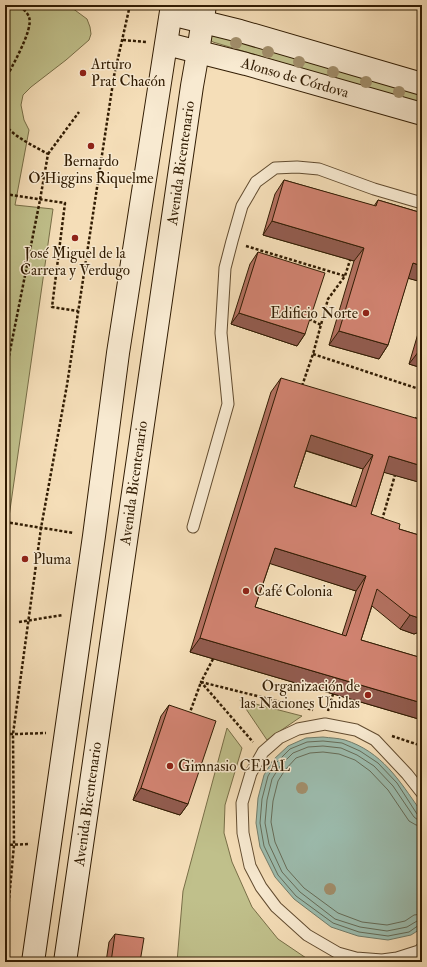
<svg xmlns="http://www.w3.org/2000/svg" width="427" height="967" font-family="'IM FELL Double Pica',serif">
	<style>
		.green { fill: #c0c08b; stroke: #786e47 }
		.water { fill: #9cbcae; stroke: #717c6a }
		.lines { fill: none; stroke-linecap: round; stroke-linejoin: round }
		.shore { stroke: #666c58; stroke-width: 1 }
		.lane-casing { stroke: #624c30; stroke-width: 13 }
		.secondary-casing { stroke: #311c03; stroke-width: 24 }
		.path { stroke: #311c03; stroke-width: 2.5; stroke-dasharray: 3 2; stroke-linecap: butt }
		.lane { stroke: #f8ead1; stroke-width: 11 }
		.secondary { stroke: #f8ead1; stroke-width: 22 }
		.tree { fill: #a18e6b }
		.wall { fill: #b47161; stroke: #311c03; fill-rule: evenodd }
		.shaded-wall { fill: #925c4f; stroke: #311c03 }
		.building { fill: #d18371; stroke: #311c03; fill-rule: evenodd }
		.poi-dot { fill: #8f2418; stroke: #f8ead1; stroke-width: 1.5 }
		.labels { text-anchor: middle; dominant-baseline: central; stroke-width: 3; stroke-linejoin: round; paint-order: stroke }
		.poi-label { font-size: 15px; fill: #311c03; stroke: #f8ead1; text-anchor: start }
		.street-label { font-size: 15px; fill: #311c03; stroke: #f8ead1 }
	</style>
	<rect width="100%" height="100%" fill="#f5deb8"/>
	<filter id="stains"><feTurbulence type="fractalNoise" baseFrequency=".005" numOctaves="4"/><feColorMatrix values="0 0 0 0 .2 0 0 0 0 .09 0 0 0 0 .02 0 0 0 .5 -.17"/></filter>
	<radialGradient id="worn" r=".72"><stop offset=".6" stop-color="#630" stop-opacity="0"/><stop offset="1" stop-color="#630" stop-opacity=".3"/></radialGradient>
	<g class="green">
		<polygon points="5,5 68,5 87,19 90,27 91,34 89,40 66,60 31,87 23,95 21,105 24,120 29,130 15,205 53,209 5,545"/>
		<polygon points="211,33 422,93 422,105 213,42 209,39"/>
		<polygon points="240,700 302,716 267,740"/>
		<polygon points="227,728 242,748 225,805 224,833 232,862 252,907 278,939 312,962 177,962 183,891"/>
	</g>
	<path class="water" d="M323,737C330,738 338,738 345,740C382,752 399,780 420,810L422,815V928L411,935L388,940L358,936L331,927L294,899L275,877L260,847L256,823L258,798L264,775L273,760L288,746L306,738Z"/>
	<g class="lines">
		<g class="shore">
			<polyline points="422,815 417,814 397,783 378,763 360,751 342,743 323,741 307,742 290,749 276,763 268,776 262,799 260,823 264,846 278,875 296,896 333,923 359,932 388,936 409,932 419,925 422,925"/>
			<polyline points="422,820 418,820 414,817 393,786 374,766 357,755 341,748 323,746 308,747 293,753 280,766 272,779 267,800 265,823 269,844 282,872 300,892 335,919 360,927 387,931 407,927 417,921 422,920"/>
			<polyline points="422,826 416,825 409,821 388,790 370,771 355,760 339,754 323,752 310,753 296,758 285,770 278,781 273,801 271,822 275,842 287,869 304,888 338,913 362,922 387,925 405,921 414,915 422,914"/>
		</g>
		<g class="lane-casing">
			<g id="lane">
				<polyline points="193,527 228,404 221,333 225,268 232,241 242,206 256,182 275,168 297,167 319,169 374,189 422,203"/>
				<polyline points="422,793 407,774 375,740 356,730 325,724 298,729 279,738 263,752 251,773 242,803 243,833 250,866 261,887 276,907 307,935 338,953 356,958 382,960 397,958 419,951 422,948"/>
			</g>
		</g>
		<g class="secondary-casing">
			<g id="secondary">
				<polyline points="171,14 240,31 422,84"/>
				<polyline points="167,44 246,64 422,114"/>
				<polyline points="33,962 94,536 118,353 172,5"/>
				<polyline points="65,962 192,86 198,52 205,5"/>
			</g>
		</g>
		<g class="path">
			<polyline points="132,5 151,9"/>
			<polyline points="123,40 146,42"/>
			<path d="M5,80C11,68 34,29 29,17C28,13 22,8 19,5"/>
			<path d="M5,125C16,138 34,146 48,154L40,200L5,376"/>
			<polyline points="48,154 79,112"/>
			<polyline points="5,194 65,203 52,307 78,311"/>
			<polyline points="246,246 345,276"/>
			<polyline points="309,319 321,325"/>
			<polyline points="313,354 422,390"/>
			<polyline points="302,386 313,354 328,299 345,276 351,257"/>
			<polyline points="415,420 422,409"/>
			<polyline points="382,520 395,475"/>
			<polyline points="5,522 74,533"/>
			<polyline points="19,622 63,615"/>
			<polyline points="213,659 201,682 253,742"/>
			<polyline points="328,711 333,694"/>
			<polyline points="189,715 201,682 313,710"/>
			<polyline points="5,734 17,734 46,733"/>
			<polyline points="392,736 422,746"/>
			<polyline points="5,845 30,844"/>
			<polyline points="5,943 14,845 13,734 41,528 67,385 114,76 130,5"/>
		</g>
		<use href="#lane" class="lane"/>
		<use href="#secondary" class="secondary"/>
	</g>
	<g class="tree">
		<circle cx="236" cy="43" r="6"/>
		<circle cx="268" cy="52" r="6"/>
		<circle cx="299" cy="62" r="6"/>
		<circle cx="333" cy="72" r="6"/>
		<circle cx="366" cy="82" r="6"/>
		<circle cx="399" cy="92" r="6"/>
		<circle cx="302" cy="788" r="6"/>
		<circle cx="330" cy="889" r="6"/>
	</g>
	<g class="wall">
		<polygon points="284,180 374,206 378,200 422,213 422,282 408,278 388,345 379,359 329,345 354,261 263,235 275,194"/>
		<polygon points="258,252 305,334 297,346 231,324 250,264"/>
		<polygon points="422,320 422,368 409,364"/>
		<path d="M281,378L422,483L384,472L371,514L399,529L422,536V631L414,634L400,629L372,606L361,640L422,658V720L190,652L271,392ZM306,451L363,469L351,505L294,487ZM270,563L356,591L342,635L255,607Z"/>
		<polygon points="169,705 188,804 180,815 133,800 161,716"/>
		<polygon points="115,934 140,962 106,962 109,942"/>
	</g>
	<g class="shaded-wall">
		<polygon points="272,221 364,248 354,261 263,235"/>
		<polygon points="413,263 422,266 422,282 403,277"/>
		<polygon points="239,313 305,334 297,346 231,324"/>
		<polygon points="339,331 388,345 379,359 329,345"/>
		<polygon points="419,351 422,352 422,368 409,364"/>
		<polygon points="311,435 373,455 363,469 301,449"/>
		<polygon points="389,456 422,466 422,483 379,471"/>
		<polygon points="275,548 366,576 356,591 265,562"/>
		<polygon points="410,615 422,619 422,631 414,634 400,629"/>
		<polygon points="200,638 422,703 422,720 190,652"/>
		<polygon points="141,788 188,804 180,815 133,800"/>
	</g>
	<g class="building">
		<polygon points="284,180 376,206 378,200 422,213 422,266 413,263 388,345 339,331 364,248 272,221"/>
		<polygon points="258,252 325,273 305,334 239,313"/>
		<polygon points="422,339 422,352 419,351"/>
		<path d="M281,378L422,420V466L389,456L371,514L388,520L400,524L399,529L422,536V619L410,615L377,589L361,640L422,658V703L200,638ZM311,435L373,455L356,507L294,487ZM275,548L366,576L346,636L255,607Z"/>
		<polygon points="169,705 216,721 188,804 141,788"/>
		<polygon points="115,934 144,938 140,962 111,962"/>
	</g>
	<g class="poi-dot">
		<circle cx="83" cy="73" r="4"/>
		<circle cx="91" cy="146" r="4"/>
		<circle cx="75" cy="238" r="4"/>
		<circle cx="366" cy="313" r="4"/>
		<circle cx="25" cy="559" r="4"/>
		<circle cx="246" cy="591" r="4"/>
		<circle cx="368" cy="695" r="4"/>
		<circle cx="170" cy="766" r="4"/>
	</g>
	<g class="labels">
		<g class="poi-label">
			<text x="91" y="64">Arturo<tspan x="91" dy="17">Prat Chacón</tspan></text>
			<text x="91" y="161" text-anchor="middle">Bernardo<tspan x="91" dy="17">O'Higgins Riquelme</tspan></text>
			<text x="75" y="253" text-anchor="middle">José Miguel de la<tspan x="75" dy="17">Carrera y Verdugo</tspan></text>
			<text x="358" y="313" text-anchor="end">Edificio Norte</text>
			<text x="33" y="559">Pluma</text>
			<text x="254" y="591">Café Colonia</text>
			<text x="360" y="686" text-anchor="end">Organización de<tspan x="360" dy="17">las Naciones Unidas</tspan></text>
			<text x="178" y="766">Gimnasio CEPAL</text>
		</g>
		<g class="street-label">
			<text transform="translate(295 78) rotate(16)">Alonso de Córdova</text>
			<text transform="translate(181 163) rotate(-82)">Avenida Bicentenario</text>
			<text transform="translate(134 483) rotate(-82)">Avenida Bicentenario</text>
			<text transform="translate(88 804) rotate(-82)">Avenida Bicentenario</text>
		</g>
	</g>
	<rect width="427" height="967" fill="none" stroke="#f5deb8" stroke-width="20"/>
	<rect x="6" y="6" width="415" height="955" fill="none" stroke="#311c03" stroke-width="2"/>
	<rect x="10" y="10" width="407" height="947" fill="none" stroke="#311c03"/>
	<rect width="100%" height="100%" filter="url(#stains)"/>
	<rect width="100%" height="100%" fill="url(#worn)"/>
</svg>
